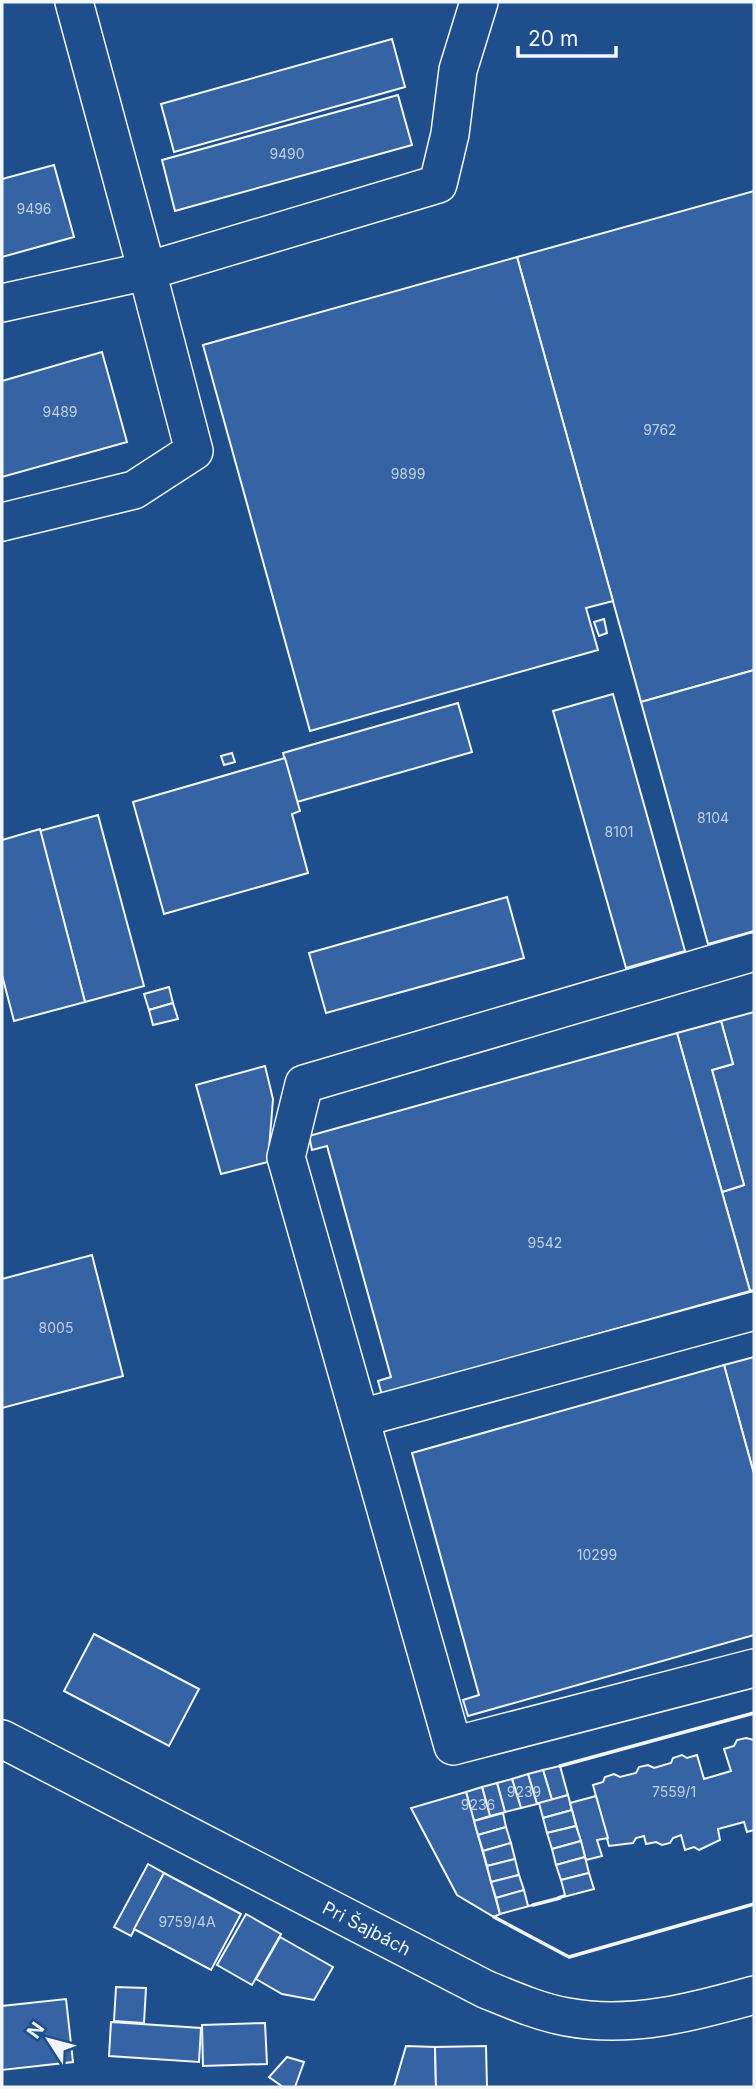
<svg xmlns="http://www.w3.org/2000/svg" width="756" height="2089" font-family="Inter,sans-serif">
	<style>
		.building { fill: #3563a3; stroke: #f2f6ff; stroke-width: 2 }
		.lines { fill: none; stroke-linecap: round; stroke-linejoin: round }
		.minor-casing { stroke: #f2f6ff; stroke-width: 40 }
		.minor { stroke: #1f4e8c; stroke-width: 37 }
		.wall { stroke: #f2f6ff; stroke-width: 3.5 }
		.labels { text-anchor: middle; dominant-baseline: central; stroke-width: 5; stroke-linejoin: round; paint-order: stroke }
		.number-label { font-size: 14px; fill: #c3d1e8 }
		.street-label { font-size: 18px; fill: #f2f6ff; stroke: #1f4e8c }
	</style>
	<rect width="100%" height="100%" fill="#1f4e8c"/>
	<g class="building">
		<polygon points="392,39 405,87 174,152 161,104"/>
		<polygon points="398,95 412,145 175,211 162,160"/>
		<polygon points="54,165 74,237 2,257 2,179"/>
		<polygon points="754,191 754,670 641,702 517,257"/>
		<polygon points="517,257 613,601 586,608 598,650 310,731 203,345"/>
		<polygon points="102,352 127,442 2,477 2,381"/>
		<polygon points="604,619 607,633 599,636 594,622"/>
		<polygon points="754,670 754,931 708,944 641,702"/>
		<polygon points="613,694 685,951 626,968 553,711"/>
		<polygon points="458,703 472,752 297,802 283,753"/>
		<polygon points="232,753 235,762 224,765 221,756"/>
		<polygon points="285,758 300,811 292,814 308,873 164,914 133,802"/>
		<polygon points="98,815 144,986 85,1002 40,831"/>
		<polygon points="40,829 85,1002 14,1021 2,975 2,840"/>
		<polygon points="507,897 524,958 326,1013 309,953"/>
		<polygon points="169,987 173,1003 149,1010 144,994"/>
		<polygon points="173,1003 178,1019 153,1025 149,1010"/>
		<polygon points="754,1012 754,1290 750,1291 722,1192 744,1185 712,1070 733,1064 721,1021"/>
		<polygon points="721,1021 733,1064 712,1070 744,1185 722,1192 677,1033"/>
		<polygon points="677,1033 750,1291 382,1395 378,1381 391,1377 327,1146 312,1150 309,1136"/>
		<polygon points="265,1066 273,1099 268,1162 221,1174 196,1085"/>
		<polygon points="92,1255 123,1376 2,1408 2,1279"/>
		<polygon points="754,1357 754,1474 724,1365"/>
		<polygon points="724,1365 754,1474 754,1635 468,1716 463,1700 479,1695 412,1453"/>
		<polygon points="94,1634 199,1689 169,1746 64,1691"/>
		<polygon points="746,1738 754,1740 754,1830 747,1832 744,1822 718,1829 720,1840 699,1850 694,1847 685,1850 681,1835 673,1838 670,1843 662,1845 656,1842 646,1844 644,1836 636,1838 633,1843 609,1846 593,1785 603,1782 605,1777 614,1774 620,1777 636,1773 639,1767 648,1765 654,1768 671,1763 673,1758 682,1755 687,1758 697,1755 704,1779 731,1771 724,1749 734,1746 737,1740"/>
		<polygon points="560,1766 568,1795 552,1800 543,1770"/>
		<polygon points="543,1770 552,1800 537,1804 528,1774"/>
		<polygon points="528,1774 537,1804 521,1808 512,1779"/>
		<polygon points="512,1779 521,1808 505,1812 497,1783"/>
		<polygon points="497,1783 505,1812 490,1816 482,1787"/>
		<polygon points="482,1787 490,1816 474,1821 466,1792"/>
		<polygon points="466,1792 500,1914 494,1917 457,1895 411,1808"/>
		<polygon points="568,1795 572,1810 543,1818 539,1803"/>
		<polygon points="596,1796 608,1838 597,1840 602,1856 586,1860 570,1803"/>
		<polygon points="572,1810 576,1826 547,1833 543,1818"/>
		<polygon points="503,1813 506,1827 478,1835 474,1821"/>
		<polygon points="576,1826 581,1841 552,1849 547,1833"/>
		<polygon points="506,1827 511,1843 483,1851 478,1835"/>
		<polygon points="581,1841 585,1857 556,1865 552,1849"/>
		<polygon points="511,1843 515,1859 487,1866 483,1851"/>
		<polygon points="585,1857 589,1873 561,1880 556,1865"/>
		<polygon points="515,1859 519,1875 491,1882 487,1866"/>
		<polygon points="148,1864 164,1873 131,1936 114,1927"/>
		<polygon points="164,1873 241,1914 211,1970 134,1929"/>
		<polygon points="589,1873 594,1889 560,1898 559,1897 565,1895 561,1880"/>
		<polygon points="519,1875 524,1890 496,1898 491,1882"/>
		<polygon points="524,1890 528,1906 533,1905 500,1914 496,1898"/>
		<polygon points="246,1914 281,1934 252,1985 217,1965"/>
		<polygon points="280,1937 333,1967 314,2000 282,1994 256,1979"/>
		<polygon points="116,1987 146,1988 144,2023 114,2021"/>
		<polygon points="66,1999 73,2062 2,2070 2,2006"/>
		<polygon points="111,2022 201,2028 199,2062 109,2056"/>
		<polygon points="265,2023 267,2064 203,2066 202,2025"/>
		<polygon points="406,2046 435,2047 436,2087 394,2087"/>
		<polygon points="486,2046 487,2087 436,2087 435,2047"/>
		<polygon points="287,2057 304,2062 295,2087 283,2087 269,2077"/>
	</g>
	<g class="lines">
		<g class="minor-casing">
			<g id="minor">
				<polyline points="2,303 147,271 74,2"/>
				<polyline points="2,522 134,490 194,451 147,271 438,184 450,134 458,70 479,2"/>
				<polyline points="754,952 304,1084 286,1157 453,1746 754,1668"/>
				<polyline points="361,1418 754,1311"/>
				<path id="s1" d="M2,1739L485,1989C512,2000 539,2012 567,2017C631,2029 693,2012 754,1995"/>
			</g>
		</g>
		<use href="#minor" class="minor"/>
		<g class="wall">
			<polyline points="560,1766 754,1713"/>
			<polyline points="533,1905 560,1898"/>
			<polyline points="494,1917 569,1957 754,1904"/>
		</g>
	</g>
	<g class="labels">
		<g class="number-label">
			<text x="287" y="153">9490</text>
			<text x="34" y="208">9496</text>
			<text x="60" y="411">9489</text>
			<text x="660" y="429">9762</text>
			<text x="408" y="473">9899</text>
			<text x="713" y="817">8104</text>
			<text x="619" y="831">8101</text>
			<text x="545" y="1242">9542</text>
			<text x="56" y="1327">8005</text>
			<text x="597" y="1554">10299</text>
			<text x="524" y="1791">9239</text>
			<text x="674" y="1791">7559/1</text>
			<text x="478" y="1804">9236</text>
			<text x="187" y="1921">9759/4A</text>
		</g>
		<g class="street-label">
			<text stroke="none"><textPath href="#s1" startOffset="411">Pri Šajbách</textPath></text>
		</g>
	</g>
	<rect width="756" height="2089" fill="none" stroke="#f2f6ff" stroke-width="7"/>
	<g transform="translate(49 2040) rotate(306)" stroke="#1f4e8c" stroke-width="5" paint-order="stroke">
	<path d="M0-5L12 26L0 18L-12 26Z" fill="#f2f6ff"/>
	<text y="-10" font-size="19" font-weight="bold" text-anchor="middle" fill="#f2f6ff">N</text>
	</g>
	<path d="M518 46v10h98v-10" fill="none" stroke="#f2f6ff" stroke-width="3.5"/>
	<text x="528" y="46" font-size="21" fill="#f2f6ff" stroke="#1f4e8c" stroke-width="5" paint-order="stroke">20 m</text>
</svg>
